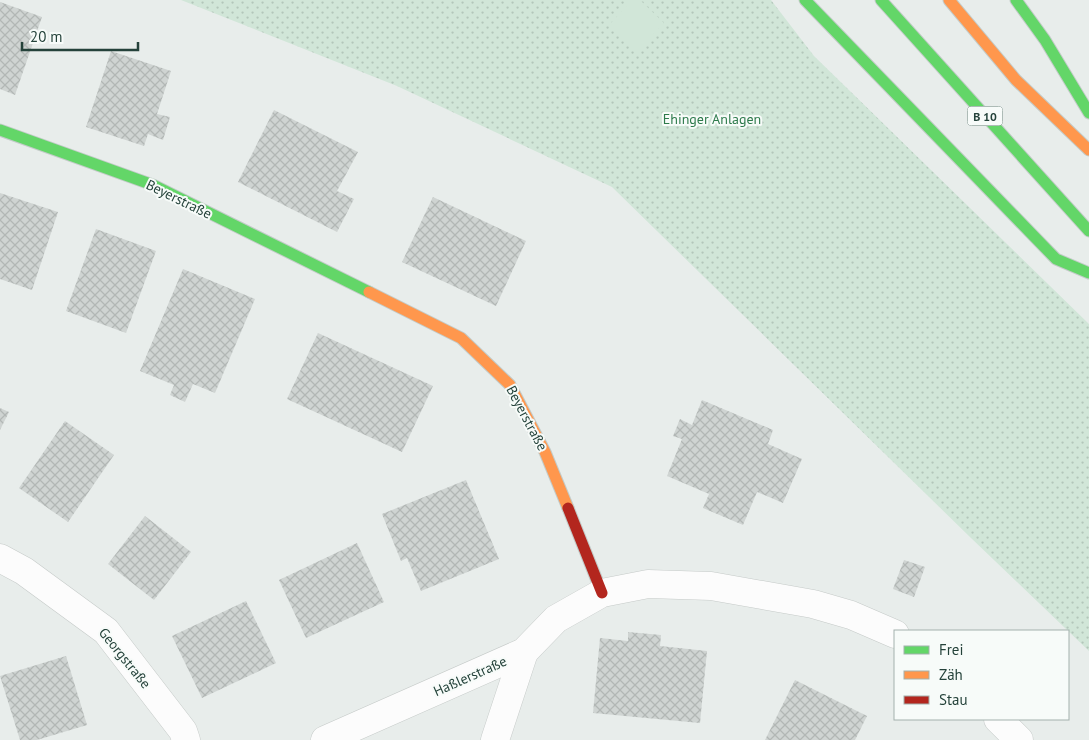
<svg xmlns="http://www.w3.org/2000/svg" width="1089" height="740" font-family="'PT Sans',sans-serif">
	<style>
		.green { fill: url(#green-dots) }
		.pitch { fill: #d1e6d8 }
		.building { fill: url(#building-cross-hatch) }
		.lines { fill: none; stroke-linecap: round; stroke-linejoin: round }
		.street-casing { stroke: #c5cac8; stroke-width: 29 }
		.fast-casing { stroke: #c3cbc8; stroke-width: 13 }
		.slow-casing { stroke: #c3cbc8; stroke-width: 13 }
		.jam-casing { stroke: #c3cbc8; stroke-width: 13 }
		.street { stroke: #fcfcfc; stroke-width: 28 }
		.fast { stroke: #63d668; stroke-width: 11 }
		.slow { stroke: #ff974d; stroke-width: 11 }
		.jam { stroke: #b3261e; stroke-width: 11 }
		.labels { text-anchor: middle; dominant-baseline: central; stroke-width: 4; stroke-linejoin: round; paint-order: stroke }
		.shield { fill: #f7fbf9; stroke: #637a73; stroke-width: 1 }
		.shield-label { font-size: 12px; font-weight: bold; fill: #24423a }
		.park-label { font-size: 14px; fill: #2d7a4b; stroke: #f7fbf9 }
		.street-label { font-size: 14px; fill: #24423a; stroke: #f7fbf9 }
	</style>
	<defs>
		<pattern id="green-dots" width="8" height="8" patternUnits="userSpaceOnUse" patternTransform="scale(1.25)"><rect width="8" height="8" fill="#d1e6d8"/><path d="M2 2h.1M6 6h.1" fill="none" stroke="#b3c6ba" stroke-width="1.8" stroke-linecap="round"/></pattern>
		<pattern id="building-cross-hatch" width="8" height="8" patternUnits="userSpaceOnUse" patternTransform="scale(1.25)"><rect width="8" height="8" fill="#cfd4d2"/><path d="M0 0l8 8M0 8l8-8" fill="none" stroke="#b2b7b5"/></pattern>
	</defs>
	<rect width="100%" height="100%" fill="#e8edeb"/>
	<polygon class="green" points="181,0 771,0 814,56 1089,324 1089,651 971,538 612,187 397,86"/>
	<polygon class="pitch" points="632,0 640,0 664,23 638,51 609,25"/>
	<g class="building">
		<polygon points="0,2 42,17 15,95 0,89"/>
		<polygon points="111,51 171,71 157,114 170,117 163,140 148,134 144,146 86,127"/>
		<polygon points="274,110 358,152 337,191 354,199 337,232 238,182"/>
		<polygon points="0,193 58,212 32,290 0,279"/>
		<polygon points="433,197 526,241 496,306 402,262"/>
		<polygon points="96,229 156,251 126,333 66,311"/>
		<polygon points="183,269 255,299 215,393 193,384 185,402 170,395 174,385 140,371"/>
		<polygon points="318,333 433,386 402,452 287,399"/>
		<polygon points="702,400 773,430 768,444 802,459 783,503 757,492 743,525 703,508 709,494 667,476 682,439 673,436 680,419 692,425"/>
		<polygon points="0,408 9,412 0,430"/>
		<polygon points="65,421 114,455 68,522 19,488"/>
		<polygon points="466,480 499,559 421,591 407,558 401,561 382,514"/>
		<polygon points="145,516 191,552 154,600 108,564"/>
		<polygon points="357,543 384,602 306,638 279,580"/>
		<polygon points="904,560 925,567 914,597 893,589"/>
		<polygon points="246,601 276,663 202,698 172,636"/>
		<polygon points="628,632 661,635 660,646 707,651 700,723 593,713 600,638 628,641"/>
		<polygon points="66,656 87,725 37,740 20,740 0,676"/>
		<polygon points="795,680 867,716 855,740 765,740"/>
	</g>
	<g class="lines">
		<g class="street-casing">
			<g id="street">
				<polyline points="0,558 24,571 106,631 183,731 186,740"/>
				<polyline points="998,719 1019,740"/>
				<polyline points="325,740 524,652 556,619 602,593 648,584 711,586 813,604 851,615 895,634"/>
				<polyline points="495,740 524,652"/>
			</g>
		</g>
		<g class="fast-casing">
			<g id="fast">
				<polyline points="805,0 1056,259 1089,273"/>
				<polyline points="881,0 1089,231"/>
				<polyline points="1016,0 1045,40 1089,113"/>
				<polyline points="0,130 153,185 369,292"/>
			</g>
		</g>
		<g class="slow-casing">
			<g id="slow">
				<polyline points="949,0 1016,80 1089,150"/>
				<polyline points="369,292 461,338 510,385 545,452 568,508"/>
			</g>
		</g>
		<g class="jam-casing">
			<polyline id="jam" points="568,508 602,593"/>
		</g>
		<use href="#street" class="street"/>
		<use href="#fast" class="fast"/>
		<use href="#slow" class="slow"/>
		<use href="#jam" class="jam"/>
	</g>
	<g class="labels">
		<rect class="shield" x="967.5" y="106.5" width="35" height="19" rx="4"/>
		<g class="shield-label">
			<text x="985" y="116">B 10</text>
		</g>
		<g class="park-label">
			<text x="712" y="119">Ehinger Anlagen</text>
		</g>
		<g class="street-label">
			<text transform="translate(179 199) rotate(26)">Beyerstraße</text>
			<text transform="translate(527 418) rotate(62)">Beyerstraße</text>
			<text transform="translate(125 658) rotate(51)">Georgstraße</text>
			<text transform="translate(470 676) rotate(-24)">Haßlerstraße</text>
		</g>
	</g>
	<rect x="894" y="630" width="175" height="90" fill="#f7fbf9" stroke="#a3b1ad"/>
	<rect x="904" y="646" width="25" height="8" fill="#63d668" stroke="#a3b1ad"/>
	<text x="939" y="655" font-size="15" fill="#24423a">Frei</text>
	<rect x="904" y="671" width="25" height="8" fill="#ff974d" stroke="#a3b1ad"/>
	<text x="939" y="680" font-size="15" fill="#24423a">Zäh</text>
	<rect x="904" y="696" width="25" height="8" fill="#b3261e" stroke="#a3b1ad"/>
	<text x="939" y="705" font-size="15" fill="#24423a">Stau</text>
	<path d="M22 42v8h116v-8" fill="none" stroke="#24423a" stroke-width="2.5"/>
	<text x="30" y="42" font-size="15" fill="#24423a" stroke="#f7fbf9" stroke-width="4" paint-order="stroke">20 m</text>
</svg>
